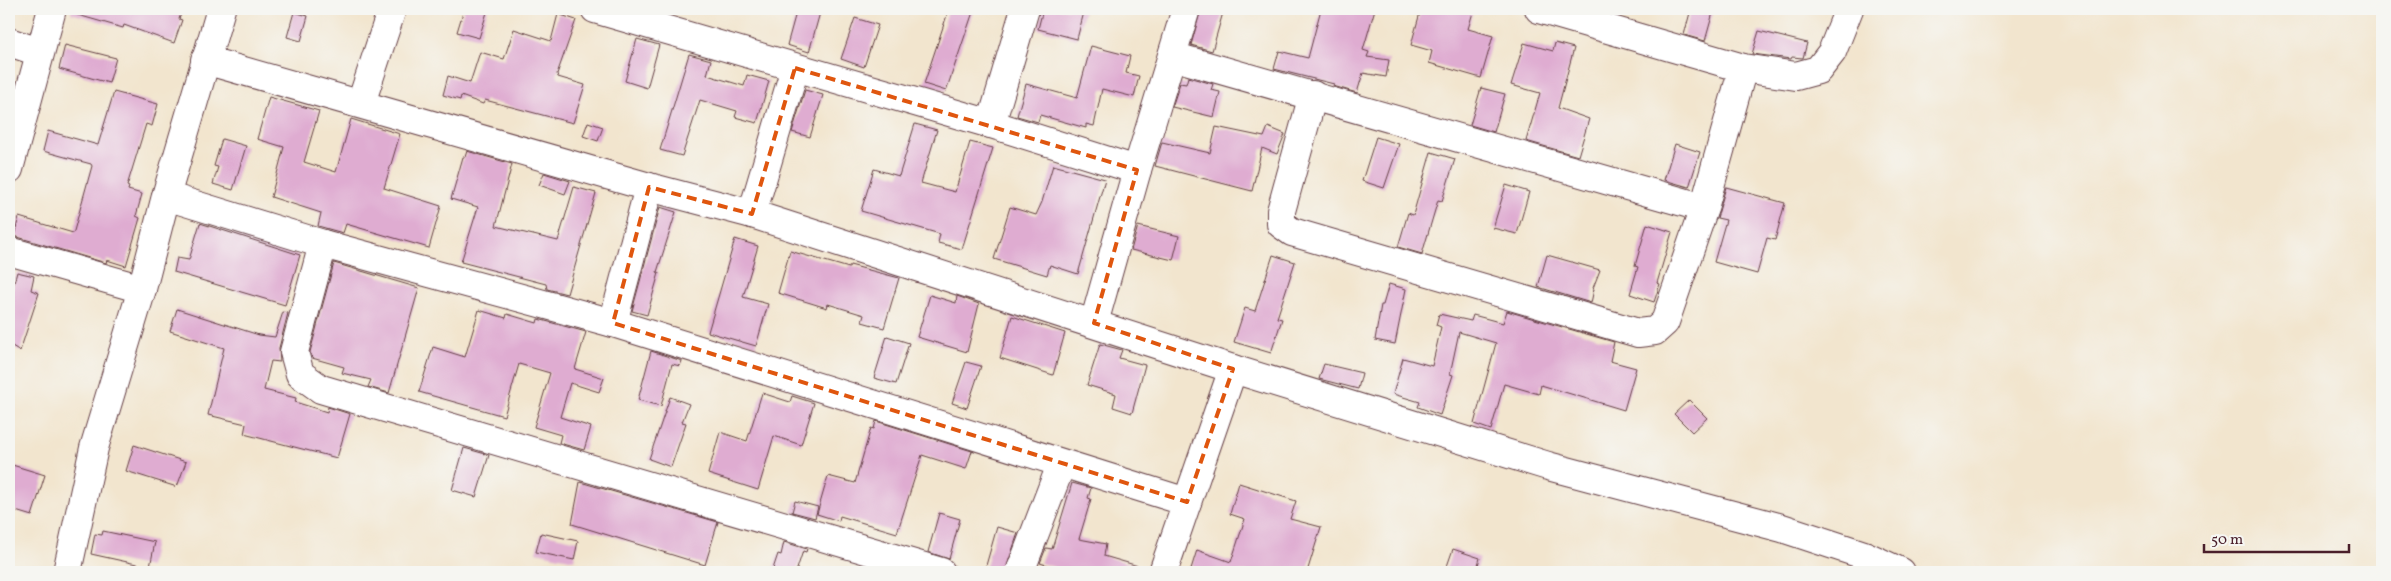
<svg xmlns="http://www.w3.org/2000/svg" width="2391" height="581" font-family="Vollkorn,serif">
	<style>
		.building { fill: #dfacd1 }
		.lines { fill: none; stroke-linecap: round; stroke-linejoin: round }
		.minor-casing { stroke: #633d43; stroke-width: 30 }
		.minor { stroke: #fff; stroke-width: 28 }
		.marked { fill: none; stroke: #e0560e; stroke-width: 4; stroke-dasharray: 10 6; stroke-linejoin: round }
	</style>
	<rect width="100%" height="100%" fill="#f6f6f2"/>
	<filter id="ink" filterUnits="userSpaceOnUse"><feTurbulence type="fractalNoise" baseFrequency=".02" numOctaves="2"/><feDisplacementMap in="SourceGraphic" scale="10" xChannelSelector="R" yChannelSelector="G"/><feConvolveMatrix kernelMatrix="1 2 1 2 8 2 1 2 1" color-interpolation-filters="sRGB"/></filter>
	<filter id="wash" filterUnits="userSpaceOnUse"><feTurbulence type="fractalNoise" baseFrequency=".0096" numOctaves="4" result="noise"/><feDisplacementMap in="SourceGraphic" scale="20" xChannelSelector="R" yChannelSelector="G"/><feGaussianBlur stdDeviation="1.12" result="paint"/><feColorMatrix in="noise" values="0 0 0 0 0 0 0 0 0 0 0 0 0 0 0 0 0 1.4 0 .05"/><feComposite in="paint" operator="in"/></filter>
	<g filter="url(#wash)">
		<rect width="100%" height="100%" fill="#f2e5ce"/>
		<g id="blocks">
			<g class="building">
				<polygon points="72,9 183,9 179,19 182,20 174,43 124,25 123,28 71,13"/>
				<polygon points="464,9 488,9 479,38 457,32"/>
				<polygon points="797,9 821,9 809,52 787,45"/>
				<polygon points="949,9 974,9 946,91 924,84"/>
				<polygon points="1043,9 1073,9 1084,12 1077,39 1038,29"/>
				<polygon points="1201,9 1224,9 1212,51 1191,45"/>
				<polygon points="1321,9 1375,9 1363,50 1369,52 1367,57 1389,60 1386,77 1363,73 1357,93 1333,86 1334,84 1274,69 1279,51 1308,58"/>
				<polygon points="1421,9 1474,9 1468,29 1493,36 1481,78 1429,63 1432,51 1411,45"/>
				<polygon points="1691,9 1714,9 1705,41 1684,35"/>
				<polygon points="294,12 308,16 301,41 287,37"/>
				<polygon points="558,14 576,20 557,74 558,77 585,85 573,123 485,100 483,104 461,96 460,100 443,95 448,76 470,83 480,52 504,59 514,29 551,41"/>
				<polygon points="855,18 878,25 864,67 841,59"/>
				<polygon points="1759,31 1807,43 1803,58 1792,57 1791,59 1752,54"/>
				<polygon points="637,39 659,45 647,88 625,81"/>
				<polygon points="1524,43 1553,51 1555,43 1574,48 1558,108 1589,119 1578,156 1526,141 1540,93 1511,85"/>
				<polygon points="65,45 116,58 109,83 59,69"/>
				<polygon points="1091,46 1130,56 1126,73 1139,76 1134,97 1102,89 1094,126 1086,124 1086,128 1040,115 1038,122 1017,116 1026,84 1077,98"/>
				<polygon points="689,54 711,60 707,75 744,86 747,75 769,81 757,123 735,117 737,111 700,100 682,156 660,150"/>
				<polygon points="1188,77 1213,84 1211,90 1220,92 1214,117 1172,107 1180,83 1186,84"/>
				<polygon points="1481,88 1505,94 1494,132 1470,125"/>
				<polygon points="805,90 823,95 810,137 792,132"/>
				<polygon points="114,92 158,104 152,126 146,124 127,186 129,187 128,190 142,194 136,216 140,218 126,266 107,260 106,263 14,236 19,217 73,233 74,231 92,166 91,164 43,151 48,131 98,145"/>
				<polygon points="269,97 319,111 304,162 336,172 351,119 400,134 384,188 441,206 429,248 346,224 343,233 318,226 321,213 271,197 284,147 257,139"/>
				<polygon points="588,122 603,127 598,141 583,136"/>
				<polygon points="915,124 937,130 921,183 955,192 970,142 993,148 962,249 938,243 940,234 861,211 874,169 899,176"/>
				<polygon points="1216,127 1264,137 1268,127 1285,134 1277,154 1262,148 1252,191 1155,166 1162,142 1210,153"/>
				<polygon points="1376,137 1399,144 1384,188 1362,181"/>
				<polygon points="222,139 246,146 233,190 213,184 218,167 214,166"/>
				<polygon points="1675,144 1700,152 1689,187 1664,180"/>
				<polygon points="467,151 512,164 496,226 558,241 574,187 596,193 567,294 547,289 546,284 461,262 478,207 451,199 463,157 465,157"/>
				<polygon points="1431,152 1455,159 1442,201 1438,200 1422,254 1398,247 1408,213 1413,215"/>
				<polygon points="1053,165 1105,179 1078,274 1050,265 1047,275 994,259 1010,207 1036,215 1042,202"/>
				<polygon points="544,173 570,181 565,194 539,185"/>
				<polygon points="1506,185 1529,192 1517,234 1493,228"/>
				<polygon points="1726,187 1785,203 1775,240 1767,238 1757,274 1714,262 1726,220 1717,218"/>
				<polygon points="660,207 676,212 657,272 659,273 647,315 632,311"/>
				<polygon points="200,223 300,255 285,305 174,272 177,258 189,260"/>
				<polygon points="1647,224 1672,232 1657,283 1660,284 1654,302 1630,294 1638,267 1635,266"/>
				<polygon points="1138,226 1179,236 1173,260 1131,250"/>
				<polygon points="735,239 758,246 743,297 768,304 756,346 708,332"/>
				<polygon points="790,251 849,268 850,265 899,278 884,328 862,322 864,315 828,304 827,308 778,293"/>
				<polygon points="1273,255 1295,262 1277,318 1282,319 1271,353 1234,342 1245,308 1255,311"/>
				<polygon points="1547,255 1600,270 1593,288 1594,289 1591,303 1538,287"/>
				<polygon points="334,263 419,288 389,393 368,387 371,380 342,373 344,367 312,358 310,352"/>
				<polygon points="17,272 34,276 31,290 39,293 20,351 9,344 9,301"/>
				<polygon points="1389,284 1406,289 1395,344 1375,340 1381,305 1383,305"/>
				<polygon points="930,295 956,303 957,296 979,304 967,352 917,337"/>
				<polygon points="177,309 259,335 275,337 283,312 288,313 279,348 280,362 271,361 264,390 296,398 295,402 327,412 328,407 350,414 337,458 244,434 246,424 208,415 224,348 170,331"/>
				<polygon points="479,310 506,318 507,314 537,323 538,319 586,332 575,369 604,378 599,392 570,383 560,417 591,427 584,450 559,443 561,435 534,427 550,373 519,364 504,416 419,392 433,347 465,357"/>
				<polygon points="1507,311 1614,342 1610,361 1636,368 1624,410 1541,385 1539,394 1504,384 1491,430 1474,424 1496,343 1459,332 1450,374 1453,375 1440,415 1418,407 1420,402 1393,394 1403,358 1432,366 1441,327 1436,325 1439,314 1471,321 1473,315 1503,323"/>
				<polygon points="1012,316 1065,333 1053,375 1000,358"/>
				<polygon points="887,336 909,343 896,384 874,378"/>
				<polygon points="1100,344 1122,350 1119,358 1145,365 1132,413 1113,407 1116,394 1087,385"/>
				<polygon points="651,351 682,361 680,366 672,364 661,406 638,400"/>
				<polygon points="966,362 981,366 967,408 952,403"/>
				<polygon points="1324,364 1362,373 1358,389 1319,379"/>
				<polygon points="762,393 790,402 792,396 814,403 801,445 774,436 758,490 708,474 720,432 747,441"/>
				<polygon points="670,397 689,404 682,422 686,423 671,467 649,459"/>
				<polygon points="1689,400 1707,418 1692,432 1674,414"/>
				<polygon points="876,421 972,451 966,469 922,455 897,533 840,516 839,521 817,514 828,476 855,483 871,428 874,429"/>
				<polygon points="134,445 186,462 177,487 126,471"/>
				<polygon points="464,448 489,455 476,497 452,490"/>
				<polygon points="9,464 45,475 32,516 9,509"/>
				<polygon points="580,482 718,522 705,565 572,524"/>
				<polygon points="1072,483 1091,488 1088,498 1091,499 1079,539 1106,544 1104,556 1145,568 1144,572 1071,572 1040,563 1046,548 1052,549"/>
				<polygon points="1239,483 1296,501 1290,519 1321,527 1307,572 1190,572 1197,550 1231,562 1245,519 1230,514"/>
				<polygon points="795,501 818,507 815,518 792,512"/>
				<polygon points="939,513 960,519 949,559 928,552"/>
				<polygon points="997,527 1018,533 1005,572 985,569"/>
				<polygon points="103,531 155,542 150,567 91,554 95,534 102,535"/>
				<polygon points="541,533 578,541 574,560 536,552"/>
				<polygon points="784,542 807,549 806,552 803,551 796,572 772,572 778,554 781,555"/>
				<polygon points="1453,549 1480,558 1476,572 1445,572"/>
			</g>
		</g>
	</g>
	<g filter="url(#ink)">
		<use href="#blocks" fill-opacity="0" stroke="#633d43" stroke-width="1"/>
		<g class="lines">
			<g class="minor-casing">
				<g id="minor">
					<polyline points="595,9 991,124 1137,170"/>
					<polyline points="1539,9 1743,68 1796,76 1818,70 1832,52 1849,9"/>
					<polyline points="9,42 39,52"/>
					<polyline points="1172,56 1704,208"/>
					<polyline points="205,60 649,187 752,214 1233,369 1548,466 1782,528 1864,555 1901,572"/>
					<polyline points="1313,95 1281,211 1281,224 1292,232 1638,333 1655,331 1665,322 1704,208 1743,68"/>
					<polyline points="361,103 392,9"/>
					<polyline points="991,124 1025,9"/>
					<polyline points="9,169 52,9"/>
					<polyline points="166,196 323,244 613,323 1187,502"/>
					<polyline points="752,214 795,68"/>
					<polyline points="323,244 294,352 300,374 321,389 941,572"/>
					<polyline points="9,251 142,289"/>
					<polyline points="613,323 649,187"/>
					<polyline points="1094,323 1137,170 1186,9"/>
					<polyline points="67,572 94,448 142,289 166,196 221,9"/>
					<polyline points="1020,572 1061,465"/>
					<polyline points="1163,572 1233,369"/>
				</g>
			</g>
			<use href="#minor" class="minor"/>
		</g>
	</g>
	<path class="marked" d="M795,68L1137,170L1094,323L1233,369L1187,502L613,323L649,187L752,214Z"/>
	<rect width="2391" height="581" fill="none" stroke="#f6f6f2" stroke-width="30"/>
	<path d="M2204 544v8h145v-8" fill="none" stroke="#4a1f2b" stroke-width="2.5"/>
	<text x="2211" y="544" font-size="15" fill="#4a1f2b" stroke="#f6f6f2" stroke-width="4" paint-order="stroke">50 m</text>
</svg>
